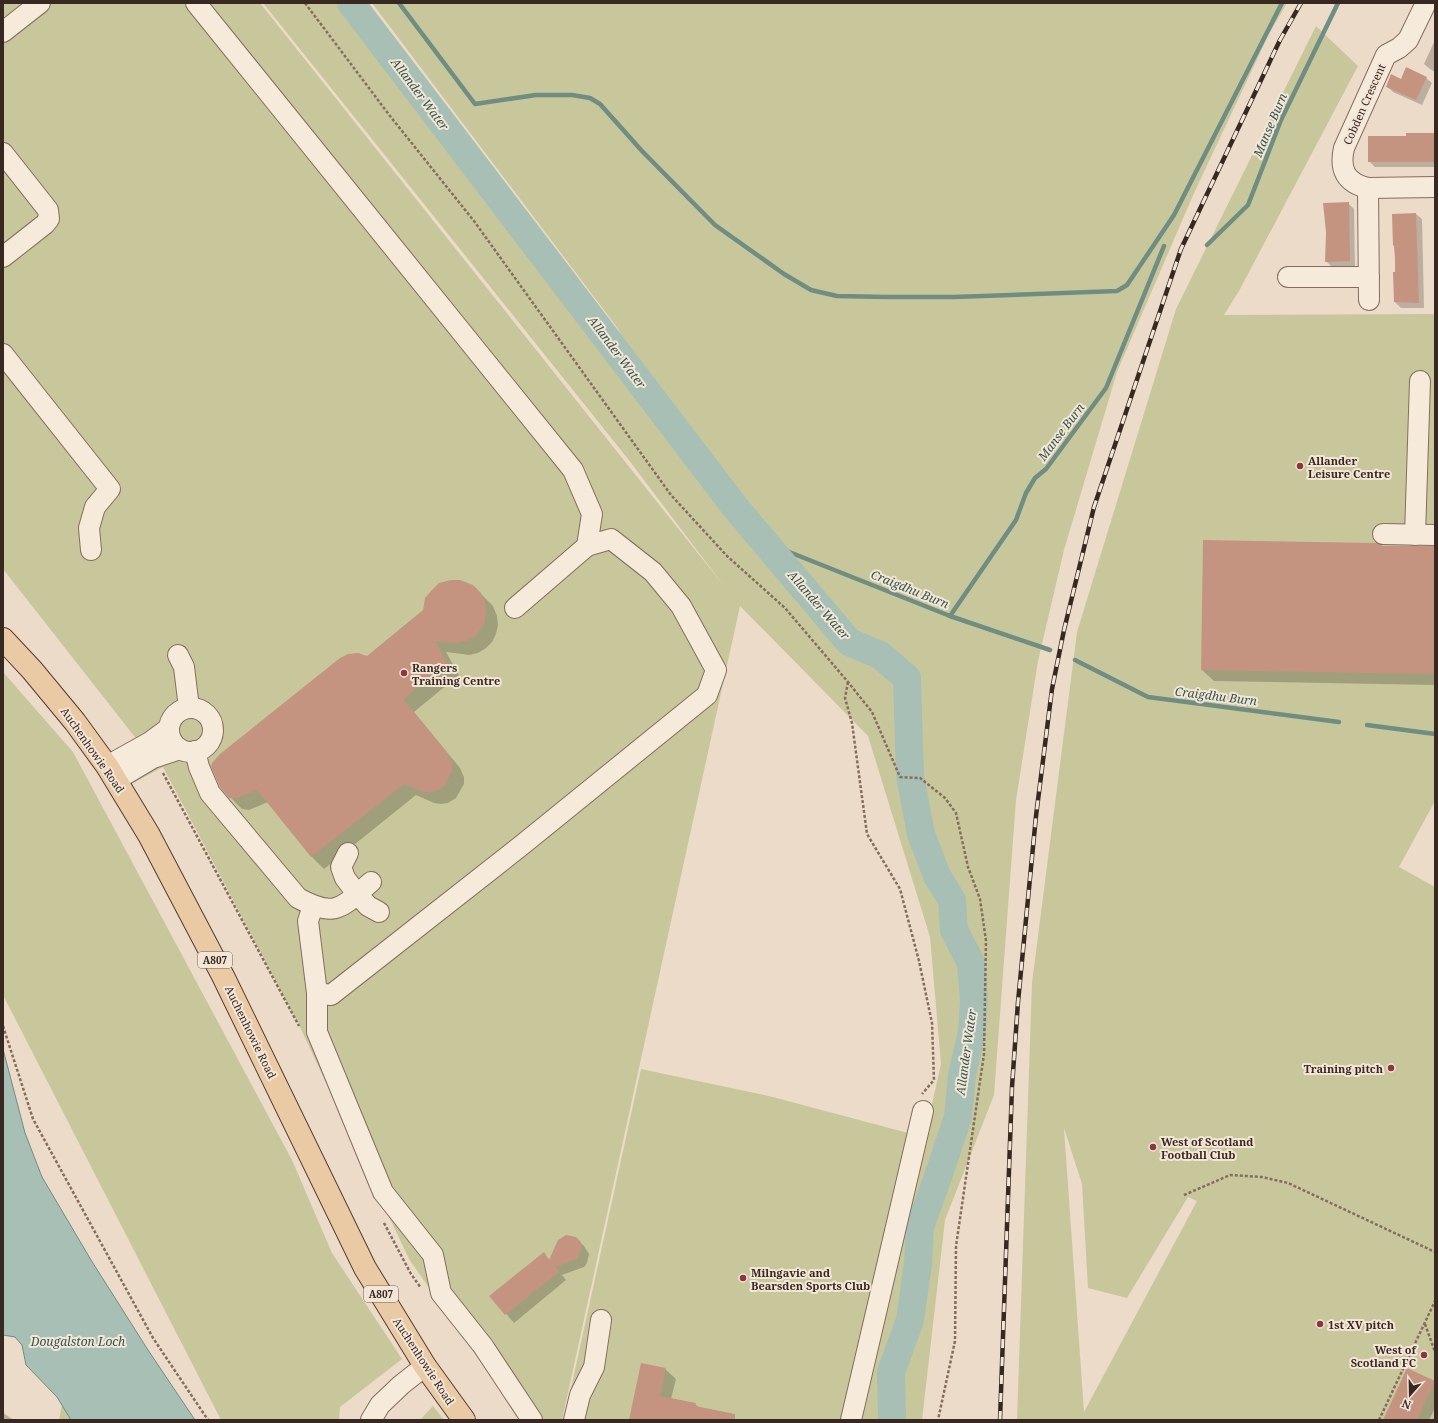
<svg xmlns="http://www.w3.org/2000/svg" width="1438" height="1423" font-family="'Noto Serif',serif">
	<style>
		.green { fill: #c8c79c; fill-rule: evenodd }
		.water { fill: #a8bfb5; stroke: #708d81 }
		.shadow { fill: #0003 }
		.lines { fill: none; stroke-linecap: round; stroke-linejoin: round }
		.stream { stroke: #708d81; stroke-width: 4.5 }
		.river { stroke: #a8bfb5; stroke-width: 28 }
		.building { fill: #c59481 }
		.minor-casing { stroke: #856d5e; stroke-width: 22 }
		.major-casing { stroke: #533d32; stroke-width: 24 }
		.path { stroke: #856d5e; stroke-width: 2.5; stroke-dasharray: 3 2; stroke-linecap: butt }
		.minor { stroke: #f6eada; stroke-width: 20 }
		.major { stroke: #eacaa4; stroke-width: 22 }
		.rail-casing { stroke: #372821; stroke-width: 4.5 }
		.rail { stroke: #f3e6d7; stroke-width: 3; stroke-dasharray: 9; stroke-linecap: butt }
		.poi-dot { fill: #8e3442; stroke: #f3e6d7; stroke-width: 1.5 }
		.labels { text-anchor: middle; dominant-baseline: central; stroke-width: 4; stroke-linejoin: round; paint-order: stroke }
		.shield { fill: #f3e6d7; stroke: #6f6158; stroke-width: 1 }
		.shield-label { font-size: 10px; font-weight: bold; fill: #372821 }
		.street-label { font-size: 11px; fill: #372821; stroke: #f3e6d7 }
		.poi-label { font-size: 11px; font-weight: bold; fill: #372821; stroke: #f3e6d7; text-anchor: start }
		.water-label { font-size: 12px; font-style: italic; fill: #31554d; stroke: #f3e6d7 }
	</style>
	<rect width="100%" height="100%" fill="#ebdbc8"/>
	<g class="green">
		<polygon points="3,3 260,3 724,586 628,459 263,3 366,3 672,421 616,326 372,3 1287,3 1269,34 1194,193 1117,372 1064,550 1038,661 1016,800 994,1095 945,1220 922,1420 861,1420 941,1064 930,937 868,736 740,606 562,1420 521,1420 409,1259 299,1025 163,767 133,783 116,753 138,741 3,569"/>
		<path d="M1316,26L1358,66L1239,291L1224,315L1435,314V801L1399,867L1435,887V1420H1017L1032,983L1077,632L1176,309ZM1064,1128L1082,1184L1088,1288L1127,1298L1188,1197L1197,1201L1084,1412Z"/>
		<polygon points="3,672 73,752 292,1160 332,1253 402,1359 340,1407 339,1420 221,1420 3,995"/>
		<polygon points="641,1069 769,1096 923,1137 859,1420 564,1420"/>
		<polygon points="62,1405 80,1420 59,1420"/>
		<polygon points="433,1406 444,1420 420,1420"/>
	</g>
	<polygon class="water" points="3,1049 25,1133 42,1177 91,1260 148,1350 195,1420 71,1420 57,1397 26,1365 22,1345 15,1337 3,1335"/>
	<g class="shadow">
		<polygon points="1435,40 1435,72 1430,69 1424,64"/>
		<polygon points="1426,78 1432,83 1422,105 1393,92 1387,86 1401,80"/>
		<polygon points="1407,134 1435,134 1435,167 1375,167 1369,161 1407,137"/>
		<polygon points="1348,203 1354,209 1355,267 1332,267 1326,261"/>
		<polygon points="1416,214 1422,219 1424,308 1401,308 1395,302 1394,273 1396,273 1393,215"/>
		<polygon points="1383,546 1435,547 1435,685 1214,681 1202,670"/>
		<polygon points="472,585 493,606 497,616 498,625 496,634 492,642 486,648 478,653 469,655 446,652 459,675 414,712 460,768 464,777 464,784 456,798 448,803 441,804 434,803 416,795 324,869 312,857 268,802 249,810 242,809 230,797 368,657"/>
		<polygon points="566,1236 576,1238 584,1246 589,1254 587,1263 584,1267 562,1275 566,1280 514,1323 491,1296 543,1254 550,1260 559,1241"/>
		<polygon points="665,1369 676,1379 671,1399 695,1404 699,1408 734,1420 630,1420"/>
		<polygon points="1435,1382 1435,1408 1429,1420 1384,1420"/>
		<polygon points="3,1413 14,1420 3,1420"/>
	</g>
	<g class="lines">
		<g class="stream">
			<polyline points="399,3 475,104 536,95 572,95 590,98 600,104 642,151 715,225 784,274 811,290 837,296 887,297 954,297 1117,291 1127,285 1174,215 1282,3"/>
			<polyline points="1207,245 1248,205 1281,120 1338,3"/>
			<polyline points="764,542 950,616 1050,650"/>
			<polyline points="950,616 1016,520 1026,493 1035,478 1046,469 1106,388 1164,246"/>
			<polyline points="1075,660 1148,697 1339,722"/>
			<polyline points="1367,725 1435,734"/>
		</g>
		<polyline class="river" points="351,3 735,507 849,642 880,655 907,678 910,776 921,834 937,876 952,900 954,930 971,963 974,1001 972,1032 962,1075 958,1117 940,1171 920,1227 918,1264 910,1320 891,1372 892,1420"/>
	</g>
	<g class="building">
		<polygon points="1406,67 1427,77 1416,100 1386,87 1391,74 1401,79"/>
		<polygon points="1406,133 1434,133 1434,162 1368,162 1368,136 1406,136"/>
		<polygon points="1349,202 1350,261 1325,262 1326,232 1323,203"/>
		<polygon points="1416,213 1419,303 1394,302 1393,272 1395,272 1395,258 1394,245 1393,246 1392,214"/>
		<polygon points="1203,540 1376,543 1383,546 1435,546 1435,674 1201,670"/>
		<polygon points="451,580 460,580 473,585 481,593 485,603 486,613 485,622 480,630 474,637 466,641 456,643 435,641 447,663 403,699 449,755 452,764 452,772 444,786 436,791 428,793 421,791 404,784 311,857 257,790 237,798 229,798 220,787 211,766 212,763 220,754 340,658 348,654 358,653 367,656 423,610 425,598 432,590 439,583"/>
		<polygon points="566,1235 576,1237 580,1241 582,1245 579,1255 576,1259 555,1267 559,1272 505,1315 489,1296 544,1252 549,1260 558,1240"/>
		<polygon points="641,1363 666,1368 660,1396 696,1403 695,1406 735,1414 735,1420 629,1420"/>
		<polygon points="1407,1368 1435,1381 1417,1420 1383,1420"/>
	</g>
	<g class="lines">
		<g class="minor-casing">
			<g id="minor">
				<polyline points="196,3 573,470 592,514 587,546 611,539 653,572 681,606 716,670 707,695 522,845 331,995 317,993"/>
				<path d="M1426,3L1408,40L1399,48L1386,55L1344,148C1339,170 1346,183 1368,188L1435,187"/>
				<polyline points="3,32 40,3"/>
				<polyline points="3,153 48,210 49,219 45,224 3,257"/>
				<polyline points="1368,188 1369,300"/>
				<polyline points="1288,277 1369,277"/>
				<polyline points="3,354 110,489 95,507 89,528 91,550"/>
				<polyline points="1383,534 1435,535"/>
				<polyline points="1415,535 1420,381"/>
				<polyline points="515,608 587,546"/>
				<polyline points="178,655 184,667 189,708"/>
				<circle cx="191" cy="730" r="22"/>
				<path d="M195,751L199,767L210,793L298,898C336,919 342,907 371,882"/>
				<polyline points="107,766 150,742 169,728"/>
				<polyline points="116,780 153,758 180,749"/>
				<polyline points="348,853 341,867 345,878 357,894 368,906 379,912"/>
				<polyline points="313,906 308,921 317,993 317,1032 383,1192 433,1255 441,1293 483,1346 532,1420"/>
				<polyline points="371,1420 380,1405 401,1385 425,1366"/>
				<polyline points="574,1420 580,1395 594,1367 601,1320"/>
				<polyline points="851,1420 923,1111"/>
			</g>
		</g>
		<g class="major-casing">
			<polyline id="major" points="3,639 32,670 75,722 107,766 149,835 223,976 365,1268 425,1366 464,1420"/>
		</g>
		<g class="path">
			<polyline points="305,3 390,116 474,221 671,495 727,556 785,608 848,682 872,712 900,777 920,778 945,798 956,813 968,867 980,899 986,941 984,1054 956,1246 955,1341 938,1420"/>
			<polyline points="848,682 845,698 852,723 867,834 900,889 919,961 932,1023 934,1080 922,1094"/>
			<polyline points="163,773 299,1026"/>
			<polyline points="3,1026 33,1119 153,1338 208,1420"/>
			<polyline points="1184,1195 1230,1175 1262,1177 1288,1183 1435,1252"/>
			<polyline points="384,1223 411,1274 421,1288"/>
			<polyline points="1425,1324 1435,1352"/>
			<polyline points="1379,1420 1435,1301"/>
		</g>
		<use href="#minor" class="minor"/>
		<use href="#major" class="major"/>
		<g class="rail-casing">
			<polyline id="rail" points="1000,1420 1012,1087 1018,1002 1036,816 1052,689 1064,630 1094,507 1181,249 1280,40 1301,3"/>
		</g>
		<use href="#rail" class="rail"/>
	</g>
	<g class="poi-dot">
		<circle cx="1300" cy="466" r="4"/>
		<circle cx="404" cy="673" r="4"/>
		<circle cx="1391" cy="1068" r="4"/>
		<circle cx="1153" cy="1147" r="4"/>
		<circle cx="743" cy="1278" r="4"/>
		<circle cx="1320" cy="1324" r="4"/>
		<circle cx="1424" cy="1355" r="4"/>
	</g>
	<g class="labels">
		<g class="shield">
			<rect x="198" y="952" width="34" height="16" rx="3"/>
			<rect x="364" y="1286" width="34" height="16" rx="3"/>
		</g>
		<g class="shield-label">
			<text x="215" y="960">A807</text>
			<text x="381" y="1294">A807</text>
		</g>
		<g class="street-label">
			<text transform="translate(1364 104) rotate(-66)">Cobden Crescent</text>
			<text transform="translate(93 750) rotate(55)">Auchenhowie Road</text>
			<text transform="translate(251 1032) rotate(64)">Auchenhowie Road</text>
			<text transform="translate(424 1361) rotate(57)">Auchenhowie Road</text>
		</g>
		<g class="poi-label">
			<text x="1308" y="460">Allander<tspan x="1308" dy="13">Leisure Centre</tspan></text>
			<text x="412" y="667">Rangers<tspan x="412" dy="13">Training Centre</tspan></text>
			<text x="1383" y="1068" text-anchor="end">Training pitch</text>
			<text x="1161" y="1141">West of Scotland<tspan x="1161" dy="13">Football Club</tspan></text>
			<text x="751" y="1272">Milngavie and<tspan x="751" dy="13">Bearsden Sports Club</tspan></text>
			<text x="1328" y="1324">1st XV pitch</text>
			<text x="1416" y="1349" text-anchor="end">West of<tspan x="1416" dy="13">Scotland FC</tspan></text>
		</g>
		<g class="water-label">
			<text transform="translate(420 94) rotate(53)">Allander Water</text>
			<text transform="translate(1270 125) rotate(-67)">Manse Burn</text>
			<text transform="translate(617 352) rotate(53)">Allander Water</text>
			<text transform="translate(1061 432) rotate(-53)">Manse Burn</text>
			<text transform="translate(910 589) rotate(22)">Craigdhu Burn</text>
			<text transform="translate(819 605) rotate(49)">Allander Water</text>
			<text transform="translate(1216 696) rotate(7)">Craigdhu Burn</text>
			<text transform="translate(966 1052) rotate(-82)">Allander Water</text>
			<text x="78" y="1341">Dougalston Loch</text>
		</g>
	</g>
	<rect width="1438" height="1423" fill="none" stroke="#372821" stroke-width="8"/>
	<g transform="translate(1410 1395) rotate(200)" stroke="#f3e6d7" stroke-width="3" paint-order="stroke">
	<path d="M0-3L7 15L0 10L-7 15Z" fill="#372821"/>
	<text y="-6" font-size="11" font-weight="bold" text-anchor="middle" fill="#372821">N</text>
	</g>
</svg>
